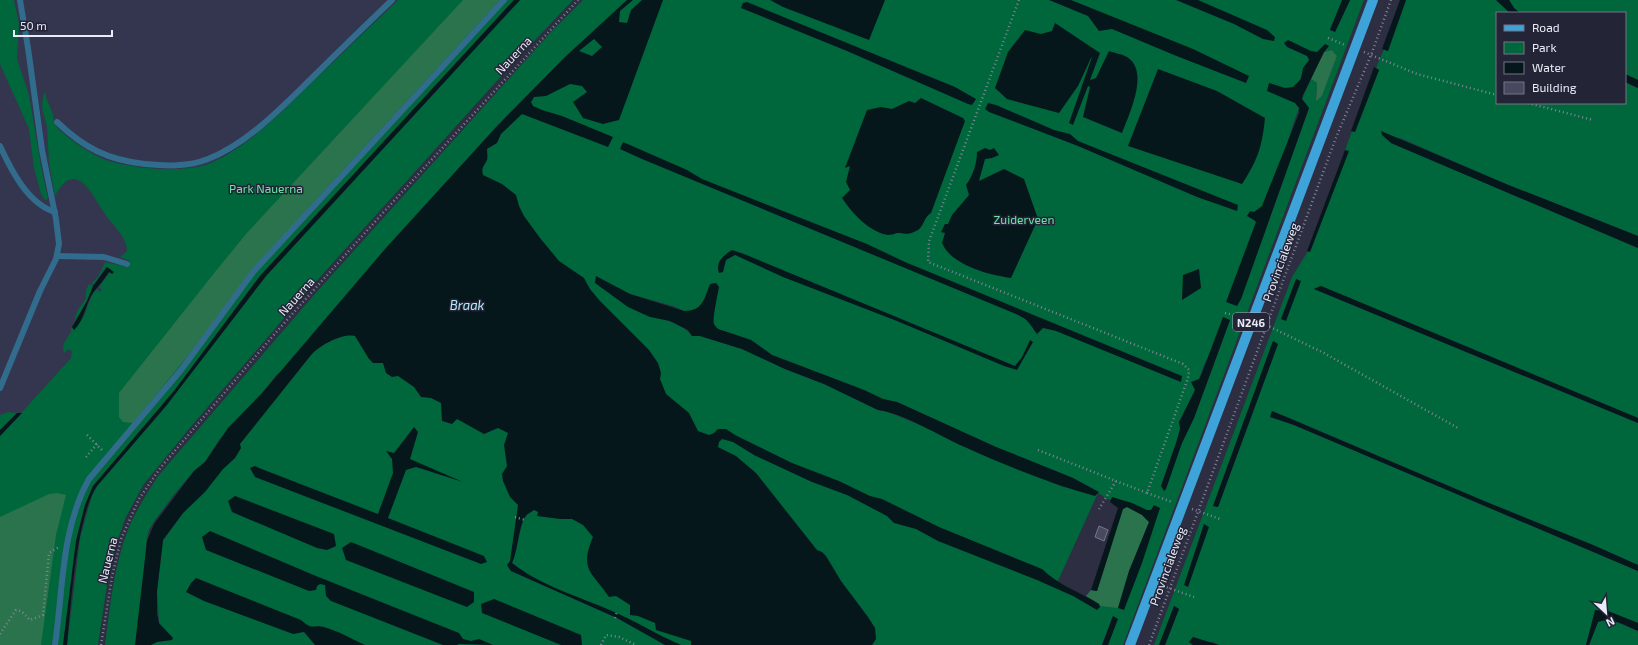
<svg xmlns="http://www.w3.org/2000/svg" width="1638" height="645" font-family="'Exo 2',sans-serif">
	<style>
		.built { fill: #34354f }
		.green { fill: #00663c; fill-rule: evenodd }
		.forest { fill: #2a734c }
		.water { fill: #06171b; fill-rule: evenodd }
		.building { fill: #48495e; stroke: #787990 }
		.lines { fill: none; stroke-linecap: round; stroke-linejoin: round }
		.path { stroke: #848596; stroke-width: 2.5; stroke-dasharray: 1 3; stroke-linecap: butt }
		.service { stroke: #316c8d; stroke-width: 6 }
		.primary { stroke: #3da3d9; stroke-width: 10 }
		.labels { text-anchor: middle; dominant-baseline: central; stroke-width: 3; stroke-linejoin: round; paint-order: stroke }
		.shield { fill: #242437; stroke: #afafbe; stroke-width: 1 }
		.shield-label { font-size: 11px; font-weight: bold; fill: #eaebf8 }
		.street-label { font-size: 12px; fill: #eaebf8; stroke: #242437 }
		.park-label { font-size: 12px; fill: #6ae7a3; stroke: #242437 }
		.water-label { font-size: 13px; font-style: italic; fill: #b2ebf8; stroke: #242437 }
	</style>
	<rect width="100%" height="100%" fill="#2d2e42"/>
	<polygon class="built" points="0,0 398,0 272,120 248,141 221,157 71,358 0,436"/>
	<g class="green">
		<polygon points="0,0 14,0 19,24 17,59 29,95 41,166 48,199 45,200 41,194 34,168 29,129 0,64"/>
		<path d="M398,0H514L260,276L174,391L93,486L85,505L76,541L63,645H0V436L71,358L72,351L68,349L64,353C61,344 67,339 71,332C71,326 74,324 75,319C78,306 80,309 86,298V290L89,284L93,286L87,301L72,327L73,329L83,318L93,293L96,289L100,292L102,290L99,287L110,272L106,267L94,285L92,283L98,277L105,262L127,267L130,261L120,257L127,251C127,237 113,226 105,214C92,195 76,157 55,196L49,163L47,127L42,108L43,96L45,92C46,100 50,105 52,112C54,116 53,121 55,124C59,133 91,154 101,158C127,169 186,174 211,163C249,146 279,114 308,86C338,57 368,29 398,0Z"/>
		<polygon points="520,0 573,0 505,72 303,296 189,429 144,484 126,517 114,550 108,579 98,645 67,645 80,538 92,495 97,486 166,406 266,276"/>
		<path d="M583,0H1343L1330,29L1335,32L1350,0H1364L1123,645H1108L1117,619L1113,616L1102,645H681L534,579L512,563L514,558L507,565L511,571L617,618L666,645H151L153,643L159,623L157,591L163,540L183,513L223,469L235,458L239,444L254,425L311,355L321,345L348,334L333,312L327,317L322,328L280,372L277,374L263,392L219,440L205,462L194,471L176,492L155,520L149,530L147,538L138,645H105C110,606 114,564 129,527C137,509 147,493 158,476L313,296L551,32ZM1328,46L1324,52L1332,50L1337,56L1322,96L1316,100L1317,83L1311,79L1302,99L1309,108L1241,299L1236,306L1295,119L1299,108L1296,103L1289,100C1293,92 1300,82 1302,74ZM596,277L630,294L673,306L714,325L718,329L751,340L772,355L864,390L883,399L897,402L996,447L1073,478L1098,493L1063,487L968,448L920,425L886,411L878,410L824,384L785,369L742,349L700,336H692C679,318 646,318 628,306C616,299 606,287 596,277ZM1230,320L1194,418L1161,486L1204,365ZM1098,493L1106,498L1121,504L1099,604L1056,581H1058Z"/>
		<path d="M1406,0H1496L1510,13H1497V103H1625V82L1638,88V236L1506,184L1400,138L1391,143L1638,248V418L1321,286L1314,289L1638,423V565L1593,545L1484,501L1285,416L1273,412L1270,416L1294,425L1638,571V623L1608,611L1594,617L1586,645H1219L1213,642H1189L1193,645H1165L1179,609L1174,606L1159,645H1154L1292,277L1308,251L1310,252L1348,152L1345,150L1352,131L1355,132L1379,70L1376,68L1384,49L1388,50ZM1273,341L1278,344L1218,507L1213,506Z"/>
		<polygon points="1509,0 1638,0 1638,80 1625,74 1625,13 1520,13 1514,8"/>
		<polygon points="8,412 17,413 0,430 0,415"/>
		<polygon points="1603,620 1614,621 1638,631 1638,645 1589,645 1598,622"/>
	</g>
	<g class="forest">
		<polygon points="463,0 500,0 310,206 133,423 123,422 119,417 119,393 215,272 246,234"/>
		<polygon points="1332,50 1337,56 1322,96 1316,101 1317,83 1311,79 1324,52"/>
		<polygon points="57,493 66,495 56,535 41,645 0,645 0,517 49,494"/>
		<polygon points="1127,507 1142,515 1149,522 1129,571 1118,608 1100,606 1099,604 1086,596 1091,590 1097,591 1123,509"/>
	</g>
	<g class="water">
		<path d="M514,0H520L266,276L166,406L97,486C76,517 71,606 67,645H63L76,541L85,505L93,486L174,391L260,276Z"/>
		<path d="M627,0H633L620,11L619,22L627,23L631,10L642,0H663L619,120L603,124L583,118L573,102L587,92L582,86L570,84L546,96L534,97L531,102L533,106L542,110L562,116L613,137L608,147L522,114L501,134L497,143L487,149C487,152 488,157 487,160C484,166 481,168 483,175L502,184L516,195L519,206L524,216L540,238L559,261L584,278L590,289L600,301L649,350L658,363L661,373L660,379L666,394L689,413L698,431L709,435L714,433L718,429H726L735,435L792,463L839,481L870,496L882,499L939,527L1042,569C1058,585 1080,592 1099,604L1100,607L1097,610L1073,596L1037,580L938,541L916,529L894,523L887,516L847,495L812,482L754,455L733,442L722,439L719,442L718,447L736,456L756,473L817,550L822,552L826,556L841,581L868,617L875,628L876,639L872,645H691V641L656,630L655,623L638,616L630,615V605L616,596L609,597C592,572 579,570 593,537L583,525L572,519H560L537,516L538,512L534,510C532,512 528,513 526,516C519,524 518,551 512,563C541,586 578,596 612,611C636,621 657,635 681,645H665L617,618L511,571L507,565L510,561L518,505L510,497L503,481L502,474L507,466L504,445L508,433L498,428L484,434L457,419L452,424L442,421L441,403L431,398L421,397L414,387L398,376L392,377L386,373L383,363H373L369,359L355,336C342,333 320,345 311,355L240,444L241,448L235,458L223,469L205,492L183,513L163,540L157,591V614L159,623L173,638L172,640L157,642L151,645H135L147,541L154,524L194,471L205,462L228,428L263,392L385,249L497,126L565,57ZM594,39L602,47L592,56L579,51Z"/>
		<polygon points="770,0 885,0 869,40 783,7"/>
		<polygon points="1049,0 1071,0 1193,49 1249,76 1246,83 1174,55 1112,29 1099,31 1088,16"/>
		<polygon points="1176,0 1198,0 1267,30 1275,37 1274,41 1263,39 1234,24"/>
		<polygon points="1342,0 1350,0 1335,32 1330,30"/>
		<polygon points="1400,0 1406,0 1388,51 1382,49"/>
		<polygon points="1496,0 1509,0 1514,8 1520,13 1510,13"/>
		<polygon points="747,2 955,87 976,99 972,105 968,104 847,51 741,8 743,3"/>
		<path d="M1055,23L1100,53L1090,80L1096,78L1109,51C1114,53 1122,54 1127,57C1150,71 1129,114 1122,133L1083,117L1090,87L1088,86L1073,125L1069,123L1092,57L1091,58L1078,86L1059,113L1007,99L995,88L1008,52L1025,30L1041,34L1052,31Z"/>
		<polygon points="1288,40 1311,51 1317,52 1325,44 1329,46 1324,52 1303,95 1302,99 1309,108 1241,299 1237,306 1226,302 1256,222 1254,220 1247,216 1250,211 1254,212 1262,206 1299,113 1299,108 1295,103 1267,91 1269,83 1285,88 1293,87 1301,79 1303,68 1309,60 1307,56 1287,47 1284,43"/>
		<polygon points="1374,67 1379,70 1355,132 1351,131"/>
		<path d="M1158,69L1217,91L1265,118C1262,147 1258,159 1242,184L1128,146Z"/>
		<polygon points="1625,74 1638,80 1638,88 1625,82"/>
		<path d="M921,98L963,118L965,121L931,213C924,217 924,226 918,230C907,236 907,233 897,233C894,234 891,235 888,235C869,232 852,213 842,198L850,190L846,182L850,166L845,168L867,110L881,107L892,109L909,101L915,103Z"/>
		<polygon points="988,103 996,105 1054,130 1070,134 1078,141 1238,205 1237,211 1197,197 1078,146 989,112 985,109"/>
		<polygon points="1381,131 1506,184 1638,236 1638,248 1391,143 1382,135"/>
		<path d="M623,142L687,170L702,179L867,244L905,262L1182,376L1181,382L1056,331L1043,328L1037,334C1029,323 1029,320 1016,314L642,159L620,149Z"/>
		<path d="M985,148L990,150L994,148L999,155L992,158L985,159L979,181L1004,169L1024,179L1038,219L1011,278C989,275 951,265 942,243L945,233L941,232L945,224H948L952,215L969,195L966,185C973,176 977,163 977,152Z"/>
		<polygon points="1345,150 1349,151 1310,252 1307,251"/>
		<path d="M732,250L744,254L1015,366L1022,357L1030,340L1033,342L1017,370L1004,366L897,321L783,277L735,255L726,260L723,272L719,273C715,262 724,255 732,250Z"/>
		<path d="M107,267L114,272L112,274L109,272C104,280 98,286 93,293C85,304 85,320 74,330L72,327L87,301L93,286Z"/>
		<polygon points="1199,269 1201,288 1182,300 1183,275"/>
		<path d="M596,276L630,294L684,311C703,311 704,299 710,284L716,283L719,287C718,293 712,320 714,324C715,326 717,328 718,329L751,340L772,355L864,390L883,399L897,402L996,447L1073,478L1099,492L1095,496C1052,484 1009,467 967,448C939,436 908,415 878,410L824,384L785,369L742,349L700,336H692L688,330L670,321L650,317L628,307L595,283Z"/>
		<polygon points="1296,279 1301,281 1286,321 1281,319"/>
		<polygon points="1321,286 1638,418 1638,423 1314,289"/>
		<polygon points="1223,317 1230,320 1194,418 1182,443 1166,489 1164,491 1161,486 1176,443 1180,429 1179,422 1195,390 1191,382 1199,379 1202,373"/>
		<polygon points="1273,341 1278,344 1218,507 1213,506"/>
		<polygon points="1272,411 1484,501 1593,545 1638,565 1638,571 1294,425 1270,417"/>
		<polygon points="17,413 22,413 0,436 0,430"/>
		<polygon points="414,427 418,432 410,459 463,482 416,467 406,470 388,518 484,556 487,562 481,564 255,477 250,468 255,466 259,468 378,514 393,473 392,459 386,451 394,453"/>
		<polygon points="235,496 334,534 336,546 327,550 317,548 232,512 228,501"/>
		<polygon points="1112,497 1132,503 1147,510 1151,510 1154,505 1160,508 1142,563 1124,610 1118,608 1129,571 1149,522 1142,515 1127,507 1123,509 1097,591 1091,590 1118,508 1110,502"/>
		<polygon points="1204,524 1209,527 1188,587 1184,585"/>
		<polygon points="210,531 316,576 459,633 463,639 471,641 479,639 493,645 459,644 457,645 443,645 331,601 326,596 325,585 320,584 317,586 316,590 309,591 206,550 202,537"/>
		<polygon points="351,542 474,592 474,602 467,607 346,560 342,548"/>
		<path d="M196,578L301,620C313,631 312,624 324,627C338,631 352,639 365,645H315L304,632L293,634L204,601L186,592L191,583Z"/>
		<polygon points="494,599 581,635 582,645 561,645 482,613 481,604"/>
		<polygon points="1174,606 1179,609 1165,645 1159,645"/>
		<path d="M1595,610L1608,611L1638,623V631C1625,625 1612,617 1598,622L1589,645H1586Z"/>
		<polygon points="1113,616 1118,619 1108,645 1102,645"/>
		<polygon points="1193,637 1219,645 1193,645 1189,642"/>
	</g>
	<polygon class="building" points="1099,526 1108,530 1104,541 1095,537"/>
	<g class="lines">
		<g class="path">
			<polyline points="1019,0 929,241 928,262 1183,364 1189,370 1188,378 1147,493 1116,481"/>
			<polyline points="1328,38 1345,45"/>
			<polyline points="1364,52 1417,74 1497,95"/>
			<polyline points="1528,103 1593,120"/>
			<polyline points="1225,313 1242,317"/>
			<polyline points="1266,325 1322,352 1458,428"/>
			<polyline points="87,435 102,450"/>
			<polyline points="1038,450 1116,481 1099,509"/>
			<polyline points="86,457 97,444"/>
			<polyline points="1147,493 1172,502"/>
			<polyline points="1192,509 1220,519"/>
			<polyline points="515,517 525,520"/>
			<polyline points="1163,586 1194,597"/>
			<polyline points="615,618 617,612"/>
			<polyline points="0,634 16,610 21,611 30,620 43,615 49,553 59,547"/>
			<polyline points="101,645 112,577 121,539 139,499 161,467 278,330 381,215 578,0"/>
			<polyline points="601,645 606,635 619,637 636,645"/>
			<polyline points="1149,645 1335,140 1371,55 1391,0"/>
		</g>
		<g class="service">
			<path d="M57,122C84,148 108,160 145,164C166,166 188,167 208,159C249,143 285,104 316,74C341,49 367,24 392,0"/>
			<path d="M0,146C11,170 28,204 55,212"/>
			<polyline points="57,256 104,257 127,264"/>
			<polyline points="0,388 40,291 56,259 59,244 56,219 42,150 28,48 20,0"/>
			<path d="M55,645C63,590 61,529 89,479L181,370L254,271L504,0"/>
		</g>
		<polyline class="primary" points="1130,645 1373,0"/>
	</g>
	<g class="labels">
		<rect class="shield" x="1233" y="313" width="36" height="18" rx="3"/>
		<g class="shield-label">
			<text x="1251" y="322">N246</text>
		</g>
		<g class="street-label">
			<text transform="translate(513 55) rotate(-47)">Nauerna</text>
			<text transform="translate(1280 262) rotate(-70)">Provincialeweg</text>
			<text transform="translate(296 296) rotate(-48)">Nauerna</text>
			<text transform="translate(107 560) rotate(-76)">Nauerna</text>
			<text transform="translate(1167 566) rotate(-70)">Provincialeweg</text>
		</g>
		<g class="park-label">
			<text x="266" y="188">Park Nauerna</text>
			<text x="1024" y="219">Zuiderveen</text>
		</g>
		<g class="water-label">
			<text x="467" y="305">Braak</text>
		</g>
	</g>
	<rect x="1496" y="12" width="130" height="92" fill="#242437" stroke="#737484"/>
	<rect x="1504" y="25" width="20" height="6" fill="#3da3d9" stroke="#737484"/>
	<text x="1532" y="32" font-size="12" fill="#eaebf8">Road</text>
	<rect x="1504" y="42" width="20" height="12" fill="#00663c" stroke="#737484"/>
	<text x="1532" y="52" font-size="12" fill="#eaebf8">Park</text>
	<rect x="1504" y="62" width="20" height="12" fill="#06171b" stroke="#737484"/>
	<text x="1532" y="72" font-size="12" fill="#eaebf8">Water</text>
	<rect x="1504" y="82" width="20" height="12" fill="#48495e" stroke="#737484"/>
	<text x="1532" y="92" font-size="12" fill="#eaebf8">Building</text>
	<g transform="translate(1606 613) rotate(154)" stroke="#242437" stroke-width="3" paint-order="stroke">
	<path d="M0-3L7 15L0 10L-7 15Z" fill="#eaebf8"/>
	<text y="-6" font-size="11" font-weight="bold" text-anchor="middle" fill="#eaebf8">N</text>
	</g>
	<path d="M14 30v6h98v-6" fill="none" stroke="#eaebf8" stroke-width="2"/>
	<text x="20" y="30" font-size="12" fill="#eaebf8" stroke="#242437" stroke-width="3" paint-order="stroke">50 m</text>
</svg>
